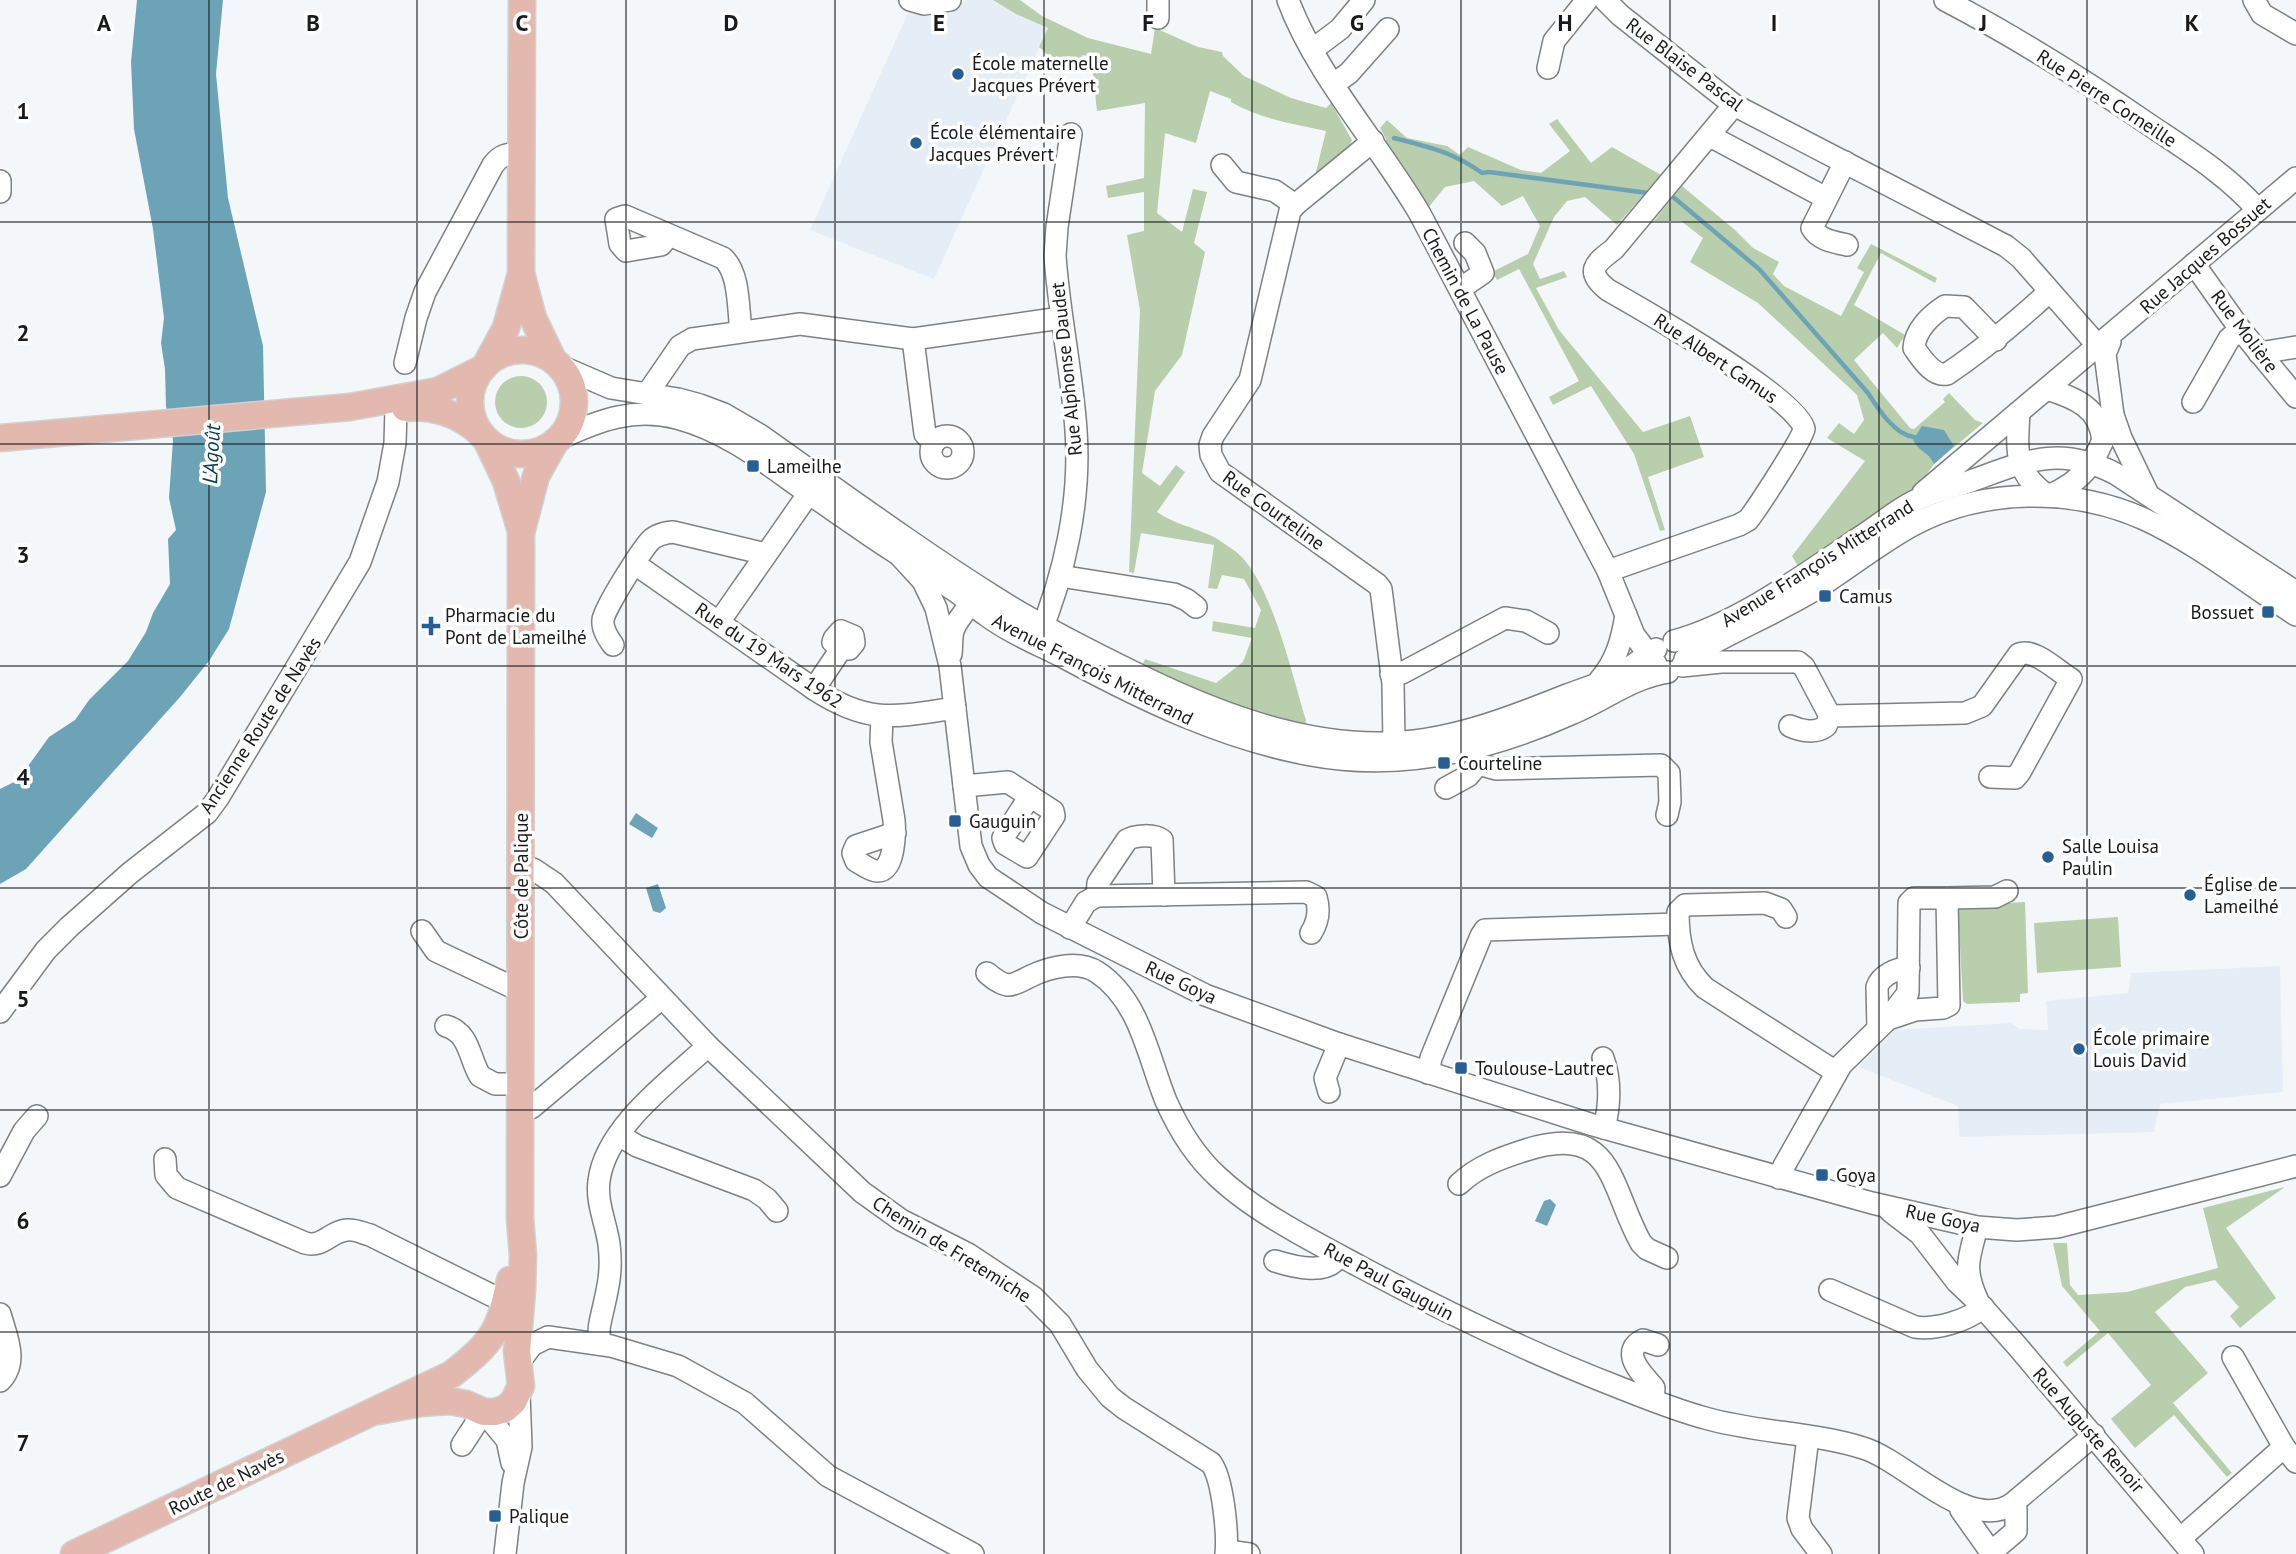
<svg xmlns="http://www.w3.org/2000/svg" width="2296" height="1554" font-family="'PT Sans',sans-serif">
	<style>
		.built { fill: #e5eef6 }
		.green { fill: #b9ceac }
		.water { fill: #6da3b7 }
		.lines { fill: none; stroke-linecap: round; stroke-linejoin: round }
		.stream { stroke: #6da3b7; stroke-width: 4.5 }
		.minor-casing { stroke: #7e8082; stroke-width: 24 }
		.major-casing { stroke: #d1d1d1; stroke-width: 29 }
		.minor { stroke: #fff; stroke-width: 21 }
		.major { stroke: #e3b8af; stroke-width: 26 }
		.grid { fill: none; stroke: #191a1b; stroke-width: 2; stroke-opacity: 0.55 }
		.poi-dot { fill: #255f96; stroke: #fff; stroke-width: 2.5 }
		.labels { text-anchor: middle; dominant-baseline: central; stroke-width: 7; stroke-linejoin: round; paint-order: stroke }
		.poi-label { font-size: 19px; fill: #191a1b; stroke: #fff; text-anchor: start }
		.street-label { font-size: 19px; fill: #191a1b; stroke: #fff }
		.water-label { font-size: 21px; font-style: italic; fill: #0a3c4c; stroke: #fff }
		.grid-label { font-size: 23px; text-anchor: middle; font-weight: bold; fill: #191a1b; stroke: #fff; stroke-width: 7; stroke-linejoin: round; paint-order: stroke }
	</style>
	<rect width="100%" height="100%" fill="#f4f7f9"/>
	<g class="built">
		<polygon points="967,0 993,0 1016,14 1048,28 934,279 810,230 909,11 923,15 943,13"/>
		<polygon points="2280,966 2283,1092 2160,1104 2154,1132 1959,1137 1958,1106 1859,1067 1895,1030 2010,1023 2020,1029 2048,1030 2046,1001 2128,993 2131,973"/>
	</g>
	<g class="green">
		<path d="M993,0H1020L1042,16L1088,38L1151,54L1155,28L1198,47L1222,52L1223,56L1244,76L1291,98L1326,108L1331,103L1352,140L1349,148L1315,176L1326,131C1293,124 1260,119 1231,102V99L1210,91L1196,143L1165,133L1157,213L1182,232L1193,189L1207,192L1194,243L1205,252L1182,355L1155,391L1142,473L1160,486L1176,465L1185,472L1157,512C1174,524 1193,527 1212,536C1220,540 1227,546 1235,551C1271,578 1292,676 1306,720L1305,727L1264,718L1141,668L1145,659L1216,683L1243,662L1252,638L1212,631L1213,621L1255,628L1261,610L1244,579L1222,575L1217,589L1208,588L1214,545L1141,533L1134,573L1129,572L1140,310L1127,235L1144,231V192L1108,198L1106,186L1144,178L1145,103L1097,111L1091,57L1083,55L1078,66L1050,57L1039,47L1048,28L1016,14Z"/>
		<polygon points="1557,119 1591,163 1612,147 1661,175 1617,225 1585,197 1567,201 1554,217 1533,264 1540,279 1564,271 1567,277 1536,288 1559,330 1643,432 1690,416 1704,457 1648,477 1665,530 1660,531 1634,454 1591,386 1553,405 1549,397 1579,381 1519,269 1497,280 1492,272 1528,254 1540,226 1523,196 1502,206 1474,181 1445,187 1428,208 1385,143 1386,139 1380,128 1387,120 1407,138 1447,146 1460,155 1468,147 1521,170 1541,173 1570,151 1549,124"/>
		<polygon points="1682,186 1735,230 1753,248 1779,262 1773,274 1784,286 1841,316 1864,272 1857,268 1871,244 1937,278 1935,283 1881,253 1854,305 1905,335 1897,348 1883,333 1854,360 1910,428 1914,429 1945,402 1943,399 1949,393 1975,420 1983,423 1934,464 1917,488 1799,568 1792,556 1865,461 1827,438 1839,423 1854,434 1864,420 1857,395 1758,303 1690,262 1703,238 1681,221 1654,221"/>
		<circle cx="521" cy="402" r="26"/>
		<polygon points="2025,902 2028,993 2020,994 2020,1002 1967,1004 1963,1001 1958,910 1960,906"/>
		<polygon points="2118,917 2121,967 2037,973 2034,923"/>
		<polygon points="2285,1187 2226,1228 2276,1298 2240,1328 2230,1316 2239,1307 2215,1280 2185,1287 2155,1312 2208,1373 2173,1403 2232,1473 2227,1477 2174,1415 2135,1448 2111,1419 2151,1385 2108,1333 2067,1367 2063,1362 2100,1331 2062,1286 2053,1243 2067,1243 2070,1285 2078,1295 2127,1292 2218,1268 2203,1208"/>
	</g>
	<g class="water">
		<polygon points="137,0 223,0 216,74 228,198 263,346 266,492 229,629 209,661 180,697 26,869 0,884 0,789 18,780 49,737 75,720 89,700 128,661 146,632 153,613 170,584 168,539 176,530 169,498 173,440 166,406 165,369 161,343 164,318 153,229 134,129 131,62"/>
		<path d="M1922,426L1944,430L1954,446L1934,464C1928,451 1920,453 1913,440Z"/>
		<polygon points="636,813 658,828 652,838 629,824"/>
		<polygon points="658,884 666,908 660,913 653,911 646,888"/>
		<polygon points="1550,1199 1556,1205 1547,1226 1535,1221 1544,1201"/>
	</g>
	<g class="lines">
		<g class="stream">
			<path d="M1394,138C1429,147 1453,152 1482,173L1489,172L1648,193"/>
			<path d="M1672,196L1759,269L1868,393C1878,409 1895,435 1914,437"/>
		</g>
		<g class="minor-casing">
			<g id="minor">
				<polyline points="910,0 924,4 950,0"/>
				<polyline points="1158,0 1158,18"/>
				<path d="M1288,0C1316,75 1379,144 1420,214L1608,571L1634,635L1656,664"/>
				<polyline points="1605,0 1620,15 1734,105 2006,246 2021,258 2105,354"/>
				<path d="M1945,0C2018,38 2089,83 2157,130C2193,154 2229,177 2258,210"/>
				<polyline points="2254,0 2262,14 2296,34"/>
				<polyline points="1312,50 1340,29 1364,0"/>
				<polyline points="1548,68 1554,41 1587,0"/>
				<polyline points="1334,84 1349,73 1388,29"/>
				<polyline points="1710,136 1826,198"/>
				<polyline points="1373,141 1295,205 1290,211 1250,380 1213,436 1210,445 1211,455 1220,472 1377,584 1381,589 1393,684 1394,743"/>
				<path d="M1845,162L1812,228C1819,240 1834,242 1847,245"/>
				<polyline points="1222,165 1236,182 1275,191 1295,205"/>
				<polyline points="0,181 0,192"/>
				<path d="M669,235L661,245L626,251L620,244L616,219L625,216L723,258C740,273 738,310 741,331"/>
				<polyline points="2194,264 2240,329 2296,397"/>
				<polyline points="1460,289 1483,273 1475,253 1465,243"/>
				<polyline points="913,339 925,434 934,443"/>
				<path d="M1996,340L1964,307L1945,306C1931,315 1915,330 1914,348C1922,359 1933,377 1947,374C1984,349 2016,322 2049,292"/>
				<polyline points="2110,342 2105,354 2113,415 2121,438 2147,492"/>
				<polyline points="2259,353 2296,347"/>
				<path d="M405,363L416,318L425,292L493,165C501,154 508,154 522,153"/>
				<path d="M560,366L611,388L678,399L700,405L724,414L760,435C838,490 915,547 996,598C1040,626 1088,650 1135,673C1210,710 1294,743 1378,743C1443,744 1507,719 1567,695C1585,688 1604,683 1621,673C1633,666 1644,657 1656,649"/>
				<path d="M2047,389C2076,398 2100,408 2103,441"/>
				<polyline points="647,394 680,346 692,339 800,324 913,339 1061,318"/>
				<polyline points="2193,402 2229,339 2240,329"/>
				<path d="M2019,412C2017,450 2013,472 2048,496"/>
				<circle cx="947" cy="452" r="16"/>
				<path d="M559,439C599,420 634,407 677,418C722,430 757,456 794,483C821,502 848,520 875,539C900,556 927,572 952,589C964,596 974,607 986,615C1010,633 1040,645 1067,659C1145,701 1224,739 1311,755C1401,772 1491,750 1573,713C1606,699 1633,677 1668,672"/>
				<polyline points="1923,493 2296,178"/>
				<path d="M2048,496C2091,478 2097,455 2113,415"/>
				<polyline points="900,556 923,581 936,608 950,666 971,846 979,865 988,877 1042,913 1205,995 1339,1044 1593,1125 1872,1203 1977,1227 2017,1230 2057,1227 2296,1166"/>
				<path d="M635,564L814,689C869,725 895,717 955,708"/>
				<path d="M1608,571L1739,525L1748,520C1756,510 1804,437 1804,429C1801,400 1638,307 1608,290C1585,272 1594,264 1614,249L1734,105"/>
				<polyline points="1060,576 1174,594 1187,600 1196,607"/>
				<polyline points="719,622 809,493"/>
				<path d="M1038,638C1065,575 1081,499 1076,430C1072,372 1059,314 1055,256L1057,227L1071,134"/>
				<path d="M1674,641C1741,623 1810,570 1868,532C1883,522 1897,510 1913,502C1929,493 1950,488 1968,482C2024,462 2058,444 2116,474L2296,592"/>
				<path d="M613,645C608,638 602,629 603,620C604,609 643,547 652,539C658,534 665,533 673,532L766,554"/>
				<path d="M951,654C952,646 951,638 953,631C959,613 971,614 968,589"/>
				<path d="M1685,659C1726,634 1770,616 1811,592C1845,571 1878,544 1913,525C1983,488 2072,487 2144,519C2198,544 2246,583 2296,615"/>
				<path d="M1682,666L1721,662H1798L1804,667L1830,716L1965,713L1982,706L2019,654C2035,648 2057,671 2071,679L2020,772L2015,778L1990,777"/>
				<polyline points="1391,674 1402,673 1505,618 1526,621 1548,633"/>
				<path d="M1599,681C1616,662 1622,640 1626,615"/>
				<polyline points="814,689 841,649 849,649 854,643 853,636 841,631 834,639 833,642 841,649"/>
				<path d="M882,717L881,742L894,820C895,832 895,872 877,871C870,871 862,864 856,861L853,853L856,846L895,833"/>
				<path d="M1790,726C1801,731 1816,734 1826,726L1830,716"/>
				<polyline points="1474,748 1478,764 1496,769 1661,765 1669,773 1670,802 1667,815"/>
				<polyline points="964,786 1008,782 1014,786 1053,811 1054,816 1027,857 1005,844 1003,838 1030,796"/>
				<polyline points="1446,788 1468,776 1478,764"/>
				<path d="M521,869H533L554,883L708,1046L862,1192L901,1220L968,1254L1033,1297L1060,1324L1087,1369L1110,1397L1124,1408L1211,1463C1223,1479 1228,1534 1226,1554"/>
				<path d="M1097,896L1098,883L1127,840C1135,835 1154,834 1162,840L1164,895"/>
				<polyline points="1947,898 1995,897 2007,891"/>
				<path d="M1786,917L1781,909L1765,903L1685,905L1678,912C1678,942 1683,967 1705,988L1836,1072"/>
				<path d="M1070,928L1086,902L1097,896L1306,892L1316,897C1320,910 1318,922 1311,933"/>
				<polyline points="422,931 436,951 510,986 520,986"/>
				<path d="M987,973C993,978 1000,984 1008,985C1016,985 1024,979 1031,976C1050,967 1078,960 1097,972C1140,1000 1148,1057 1166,1101C1178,1128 1196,1157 1218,1177C1255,1212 1314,1242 1359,1266C1443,1311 1528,1352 1618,1387C1646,1398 1675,1410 1705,1418C1757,1433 1812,1432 1863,1448C1906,1461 1969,1533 2012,1504L2094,1435"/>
				<polyline points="0,1012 46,950 69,927 130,873 207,813 218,798 360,562 388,482 395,443 396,409"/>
				<path d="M446,1026C470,1033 469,1058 480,1076L495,1084H520"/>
				<path d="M1878,1028L1877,987C1881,975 1897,968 1909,968"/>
				<path d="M1603,1058C1611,1080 1610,1106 1604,1128"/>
				<polyline points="1428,1073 1431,1058 1481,936 1485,930 1678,924"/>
				<polyline points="1329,1092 1325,1078 1339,1044"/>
				<polyline points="520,1107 531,1108 657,1002 658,993"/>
				<polyline points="619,1135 637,1146 754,1190 767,1199 777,1211"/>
				<path d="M165,1159L166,1175L177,1188L305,1243C324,1248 330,1231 347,1230C355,1229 362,1233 370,1235L505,1302"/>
				<polyline points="0,1176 24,1131 37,1116"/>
				<polyline points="1779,1178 1784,1166 1841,1065 1888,1019 1908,993 1909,903 1914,898 1947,898 1949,1005 1943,1008 1915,1010 1888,1019"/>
				<path d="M1459,1184C1478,1166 1501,1158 1526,1150C1614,1122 1609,1185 1641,1243L1647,1249L1667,1258"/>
				<polyline points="1890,1211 1920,1234 1957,1282 1977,1301 2018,1347 2193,1554"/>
				<path d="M1275,1261C1294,1267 1327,1276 1339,1256"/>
				<path d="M1830,1290L1915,1327C1936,1330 1967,1321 1983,1307"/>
				<path d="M1977,1299C1963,1268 1969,1258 1977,1227"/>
				<path d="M0,1314C6,1336 19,1362 0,1381"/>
				<path d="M599,1344C600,1337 598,1330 600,1323C606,1294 613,1276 609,1244C606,1223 596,1202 599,1181C605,1128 671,1080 708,1046"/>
				<polyline points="2233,1357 2284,1447 2296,1462"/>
				<polyline points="518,1364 532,1345 548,1337 611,1346 678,1366 745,1403 828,1476 973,1554"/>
				<path d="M1653,1400L1654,1388C1644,1376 1618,1352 1643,1340L1658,1345"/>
				<polyline points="484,1412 507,1440 512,1463"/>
				<polyline points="1808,1437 1798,1518 1802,1529 1821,1554"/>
				<polyline points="462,1445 475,1425 481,1411"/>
				<polyline points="1963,1505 1961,1510 1988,1548 1996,1548 2016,1531 2016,1509 2012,1504"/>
				<polyline points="2181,1538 2284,1447"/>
				<polyline points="1227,1551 1249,1554"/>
				<polyline points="505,1554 513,1483 521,1447 519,1393"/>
			</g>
		</g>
		<g class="major-casing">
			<g id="major">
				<polyline points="522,277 533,318 553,360"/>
				<circle cx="522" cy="402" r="52"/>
				<polyline points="488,361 506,328 521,274 522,0"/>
				<path d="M405,408C432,405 460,414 480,433"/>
				<polyline points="0,438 350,407 438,391 480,370"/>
				<polyline points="487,441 506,481 521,531"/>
				<polyline points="378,1411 421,1403 450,1401 466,1404 484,1412 495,1412 505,1409 513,1402 521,1386 517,1351 522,1290 523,1256 520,1218 521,533 536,476 555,442"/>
				<path d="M74,1554L452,1374C494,1341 499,1332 510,1280"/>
			</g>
		</g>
		<use href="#minor" class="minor"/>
		<use href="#major" class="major"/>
	</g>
	<path class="grid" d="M209,0V1554M417,0V1554M626,0V1554M835,0V1554M1044,0V1554M1252,0V1554M1461,0V1554M1670,0V1554M1879,0V1554M2087,0V1554M0,222H2296M0,444H2296M0,666H2296M0,888H2296M0,1110H2296M0,1332H2296"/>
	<g class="poi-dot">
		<circle cx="958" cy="74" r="7"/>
		<circle cx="916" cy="143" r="7"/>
		<rect x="746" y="459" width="14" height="14" rx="3.5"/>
		<rect x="1818" y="589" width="14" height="14" rx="3.5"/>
		<rect x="2261" y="605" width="14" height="14" rx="3.5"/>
		<path d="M427.5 615.5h7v7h7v7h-7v7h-7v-7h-7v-7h7z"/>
		<rect x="1437" y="756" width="14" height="14" rx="3.5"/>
		<rect x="948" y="814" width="14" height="14" rx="3.5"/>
		<circle cx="2048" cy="857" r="7"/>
		<circle cx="2190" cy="895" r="7"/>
		<circle cx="2079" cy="1049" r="7"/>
		<rect x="1454" y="1061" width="14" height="14" rx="3.5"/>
		<rect x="1815" y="1168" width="14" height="14" rx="3.5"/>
		<rect x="488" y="1509" width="14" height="14" rx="3.5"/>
	</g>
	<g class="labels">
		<g class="poi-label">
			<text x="972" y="63">École maternelle<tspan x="972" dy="22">Jacques Prévert</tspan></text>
			<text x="930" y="132">École élémentaire<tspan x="930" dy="22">Jacques Prévert</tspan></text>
			<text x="767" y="466">Lameilhe</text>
			<text x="1839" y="596">Camus</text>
			<text x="2254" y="612" text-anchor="end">Bossuet</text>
			<text x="445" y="615">Pharmacie du<tspan x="445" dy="22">Pont de Lameilhé</tspan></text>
			<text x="1458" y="763">Courteline</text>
			<text x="969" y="821">Gauguin</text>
			<text x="2062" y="846">Salle Louisa<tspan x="2062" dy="22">Paulin</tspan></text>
			<text x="2204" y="884">Église de<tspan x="2204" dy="22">Lameilhé</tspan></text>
			<text x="2093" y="1038">École primaire<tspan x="2093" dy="22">Louis David</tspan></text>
			<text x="1475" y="1068">Toulouse-Lautrec</text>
			<text x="1836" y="1175">Goya</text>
			<text x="509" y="1516">Palique</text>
		</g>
		<g class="street-label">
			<text transform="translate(1685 64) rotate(37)">Rue Blaise Pascal</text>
			<text transform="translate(2107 98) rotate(33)">Rue Pierre Corneille</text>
			<text transform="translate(2205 255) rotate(-41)">Rue Jacques Bossuet</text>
			<text transform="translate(1466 301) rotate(62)">Chemin de La Pause</text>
			<text transform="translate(2245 331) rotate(53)">Rue Molière</text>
			<text transform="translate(1716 358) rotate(34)">Rue Albert Camus</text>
			<text transform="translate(1066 369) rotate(-96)">Rue Alphonse Daudet</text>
			<text transform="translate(1274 510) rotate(36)">Rue Courteline</text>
			<text transform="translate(1817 563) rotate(-32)">Avenue François Mitterrand</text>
			<text transform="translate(769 655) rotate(34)">Rue du 19 Mars 1962</text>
			<text transform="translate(1093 669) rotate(27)">Avenue François Mitterrand</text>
			<text transform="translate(260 725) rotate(-57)">Ancienne Route de Navès</text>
			<text transform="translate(521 876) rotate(-90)">Côte de Palique</text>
			<text transform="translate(1181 982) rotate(25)">Rue Goya</text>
			<text transform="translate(1943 1218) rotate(12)">Rue Goya</text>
			<text transform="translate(952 1249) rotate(32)">Chemin de Fretemiche</text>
			<text transform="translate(1389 1281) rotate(28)">Rue Paul Gauguin</text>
			<text transform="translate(2089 1430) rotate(49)">Rue Auguste Renoir</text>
			<text transform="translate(226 1482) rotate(-26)">Route de Navès</text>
		</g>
		<g class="water-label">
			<text transform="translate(211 454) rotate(-87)">L'Agoût</text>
		</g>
	</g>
	<g class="grid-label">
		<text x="104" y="31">A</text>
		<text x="313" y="31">B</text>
		<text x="522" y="31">C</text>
		<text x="731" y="31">D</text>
		<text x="939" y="31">E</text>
		<text x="1148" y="31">F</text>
		<text x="1357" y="31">G</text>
		<text x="1565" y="31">H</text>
		<text x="1774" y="31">I</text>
		<text x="1983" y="31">J</text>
		<text x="2192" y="31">K</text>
		<text x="23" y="119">1</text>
		<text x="23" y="341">2</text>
		<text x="23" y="563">3</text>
		<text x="23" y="785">4</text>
		<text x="23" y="1007">5</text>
		<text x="23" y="1229">6</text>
		<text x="23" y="1451">7</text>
	</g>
</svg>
